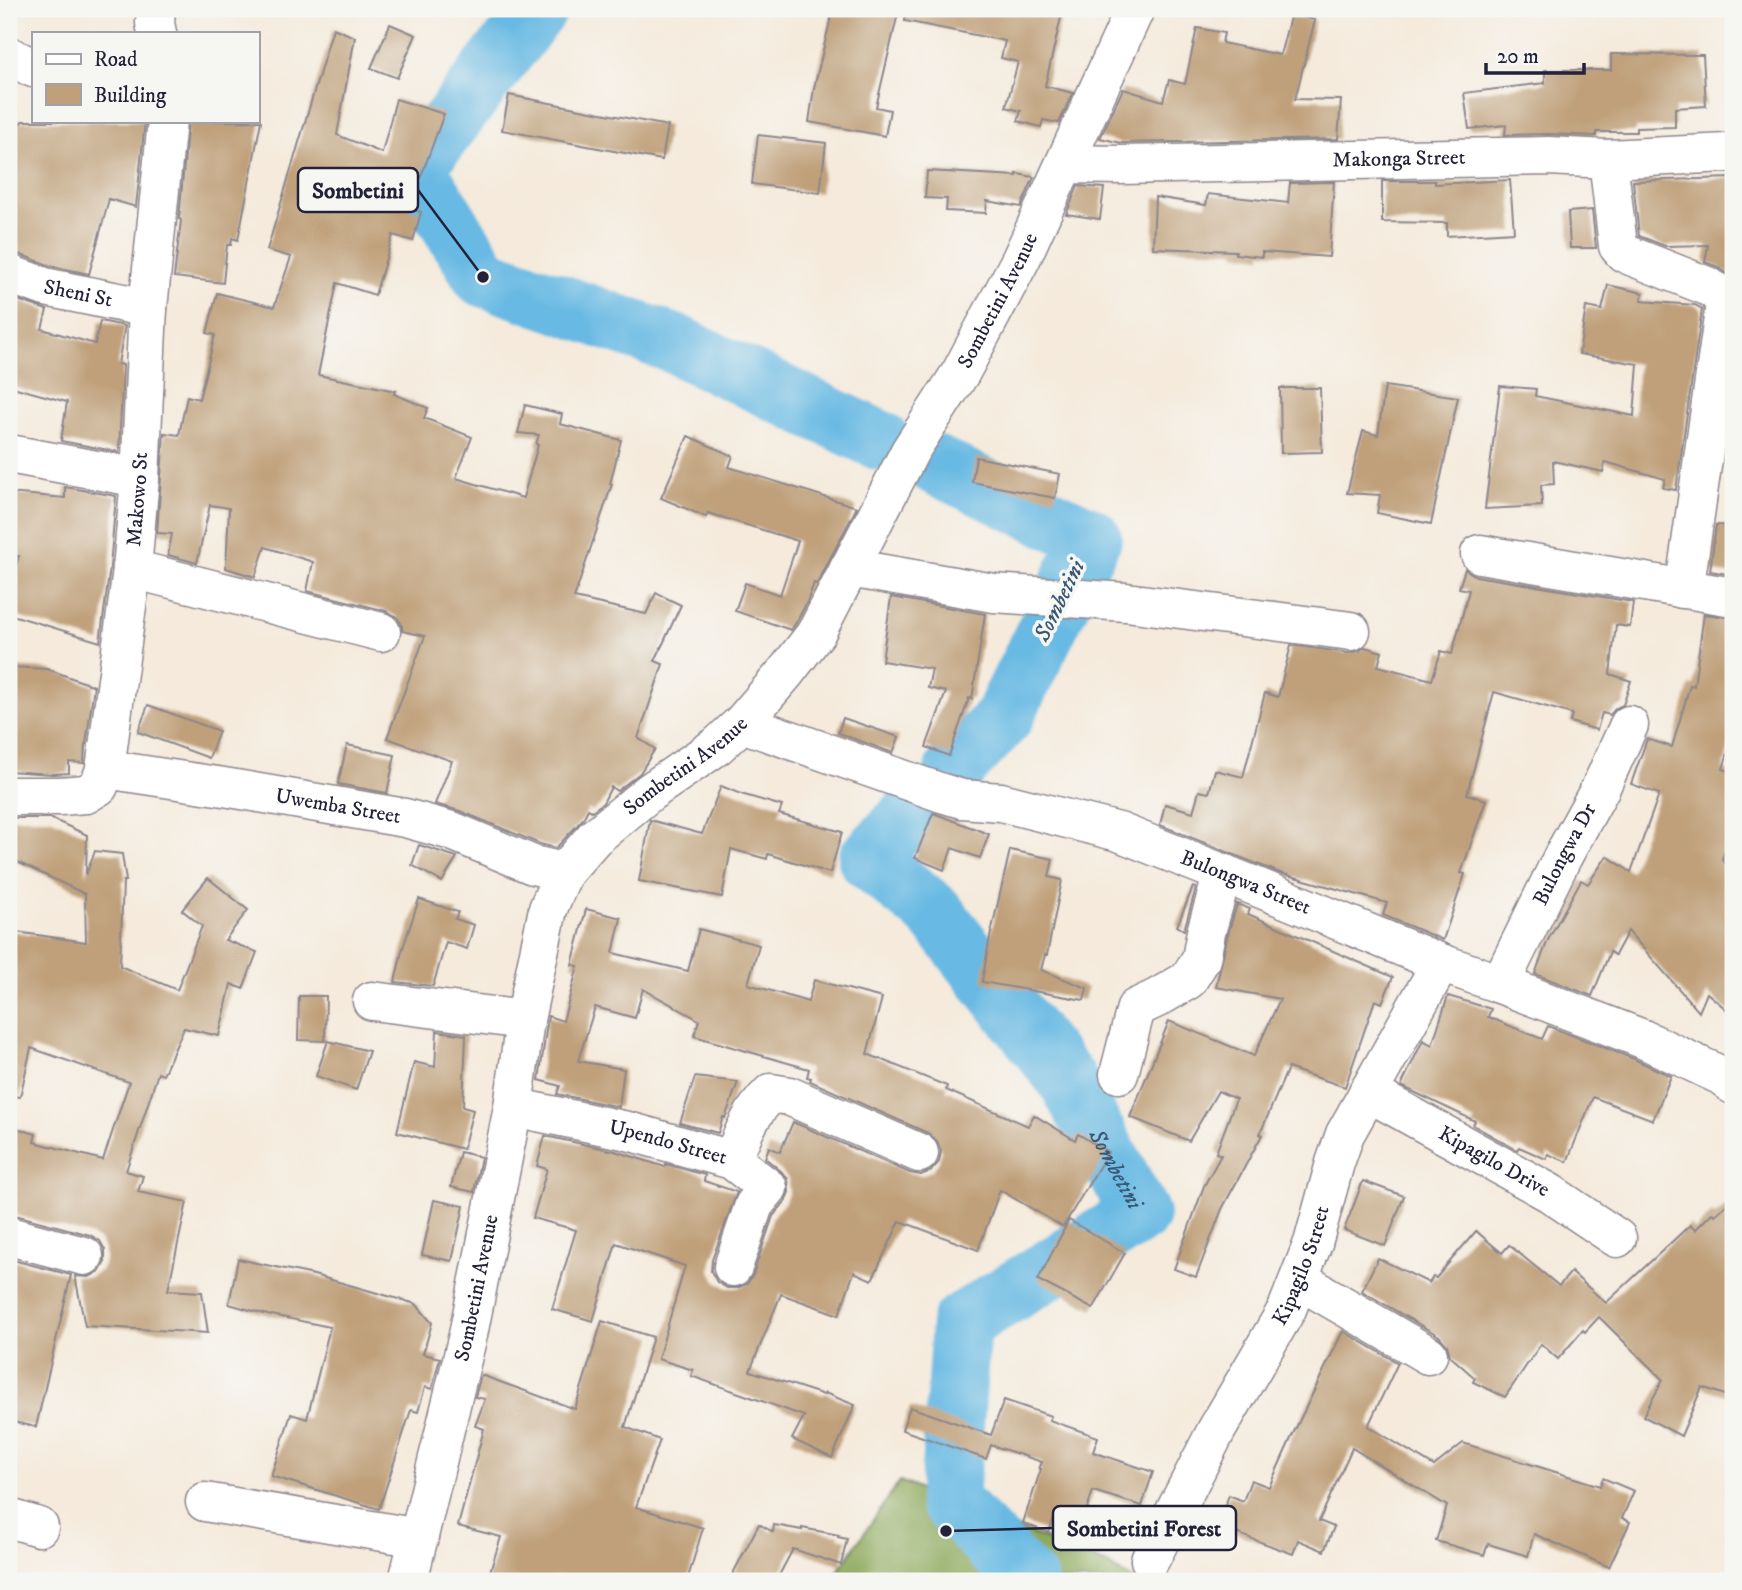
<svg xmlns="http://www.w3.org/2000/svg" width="1742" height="1590" font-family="'IM FELL DW Pica',serif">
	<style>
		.forest { fill: #8ca95b; stroke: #57664b; stroke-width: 2 }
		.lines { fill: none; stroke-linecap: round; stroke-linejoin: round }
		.river { stroke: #68b9e3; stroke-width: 60 }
		.building { fill: #bfa07a }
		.minor-casing { stroke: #8c868c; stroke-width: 41 }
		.minor { stroke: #fff; stroke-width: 38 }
		.labels { text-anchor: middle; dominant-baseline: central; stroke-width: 7; stroke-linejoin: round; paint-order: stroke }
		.street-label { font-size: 21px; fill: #22223b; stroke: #f6f6f2 }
		.water-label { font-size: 23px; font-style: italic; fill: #3a5776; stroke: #f6f6f2 }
		.leader { fill: none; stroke: #22223b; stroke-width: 2.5 }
		.callout-dot { fill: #22223b; stroke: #f6f6f2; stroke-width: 2.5 }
		.callout { fill: #f6f6f2; stroke: #22223b; stroke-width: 2.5 }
		.callout-label { font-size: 23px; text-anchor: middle; font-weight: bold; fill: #22223b }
	</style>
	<rect width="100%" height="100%" fill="#f6f6f2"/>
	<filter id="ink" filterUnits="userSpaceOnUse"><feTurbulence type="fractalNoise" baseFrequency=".0143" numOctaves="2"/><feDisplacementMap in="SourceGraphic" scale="14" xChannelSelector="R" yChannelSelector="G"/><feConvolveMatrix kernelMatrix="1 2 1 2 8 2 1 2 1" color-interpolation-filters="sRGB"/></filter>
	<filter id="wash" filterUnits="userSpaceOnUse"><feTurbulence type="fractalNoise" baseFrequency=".00686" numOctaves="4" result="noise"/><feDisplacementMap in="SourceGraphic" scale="28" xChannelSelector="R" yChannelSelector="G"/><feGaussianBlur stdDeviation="1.57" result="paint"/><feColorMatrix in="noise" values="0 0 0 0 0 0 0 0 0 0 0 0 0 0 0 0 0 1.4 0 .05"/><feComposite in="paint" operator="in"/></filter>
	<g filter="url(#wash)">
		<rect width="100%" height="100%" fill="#f5eadc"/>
		<polygon class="forest" points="900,1481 1102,1562 1136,1581 831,1581"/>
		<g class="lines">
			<g class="river">
				<polyline points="538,9 415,168 483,277 675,344 881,441"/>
				<polyline points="935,465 1092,538 1003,718 954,770"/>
				<path id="s1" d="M914,811L868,859L934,912L1067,1080L1140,1214L961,1323L949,1501L1028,1581"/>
			</g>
		</g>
		<g id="blocks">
			<g class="building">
				<polygon points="833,9 899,9 876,107 890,110 885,136 809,122 814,88"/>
				<polygon points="906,9 1063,9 1045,86 1073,93 1059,123 1043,120 1041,127 1018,121 1021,111 1006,107 1018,62 1001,58 1005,41 905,21"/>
				<polygon points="1291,14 1315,20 1295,99 1341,100 1338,139 1121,143 1100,138 1123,89 1163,101 1169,80 1185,84 1197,28 1224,33 1222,43 1280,55"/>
				<polygon points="390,24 416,35 397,78 371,68"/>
				<polygon points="333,28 355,37 337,135 382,153 396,99 444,114 409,209 421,212 413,241 393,235 375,295 337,283 318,375 396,391 394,394 428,408 424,418 472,437 456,478 523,498 538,445 536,444 539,435 518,433 525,405 562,414 560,424 621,440 610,484 612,484 574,598 646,614 656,593 681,605 655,661 663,664 638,738 655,749 640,773 617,791 611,787 603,803 592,811 588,809 583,819 556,848 540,844 460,811 435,804 452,761 387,738 425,636 402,631 402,625 397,617 386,611 307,591 313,562 265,547 255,577 226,568 229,508 210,505 197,563 168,555 172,534 157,533 164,433 179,435 187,396 199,399 215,335 207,333 217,293 274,307 291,257 267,250"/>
				<polygon points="1611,54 1703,55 1706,106 1675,108 1675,127 1636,128 1636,132 1596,132 1596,136 1549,134 1505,135 1506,125 1469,129 1464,93 1545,83 1545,70 1611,70"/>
				<polygon points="509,95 668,126 662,160 502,130"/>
				<polygon points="9,119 21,123 22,121 145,121 136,207 109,199 89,274 51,266 16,253 9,253"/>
				<polygon points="188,121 261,121 238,240 232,238 231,245 227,245 223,283 174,277 181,220 179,219"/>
				<polygon points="758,135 826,143 820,193 752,184"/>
				<polygon points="927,171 1017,176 1017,174 1034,177 1021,207 987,201 986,213 946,211 947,199 925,198"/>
				<polygon points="1733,178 1733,278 1718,267 1705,262 1708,245 1665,246 1639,236 1633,181"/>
				<polygon points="1510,180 1514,232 1447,236 1447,223 1382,222 1382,181 1435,181 1435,184"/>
				<polygon points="1334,182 1329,257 1262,252 1262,257 1235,254 1236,251 1153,248 1155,197 1206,205 1208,194 1288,203 1290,183"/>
				<polygon points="1078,186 1104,188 1100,219 1066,214"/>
				<polygon points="1592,210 1596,248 1570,248 1568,212"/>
				<polygon points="1608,285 1643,293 1641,301 1695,305 1702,309 1676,490 1663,488 1665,479 1605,462 1603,472 1553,461 1554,484 1541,485 1542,506 1485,509 1500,386 1536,389 1535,396 1634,416 1638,364 1579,354 1586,307 1602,310"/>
				<polygon points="9,297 47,310 42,329 95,344 100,321 125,326 118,364 123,365 119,452 61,441 67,402 9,386"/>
				<polygon points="1385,386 1458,397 1431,524 1377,513 1380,495 1347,493 1363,431 1378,435"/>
				<polygon points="1280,388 1320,388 1322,452 1281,453"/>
				<polygon points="688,436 733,456 729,467 857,507 817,584 814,583 807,602 797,621 791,630 735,611 745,583 780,595 798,541 708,513 706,517 661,498"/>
				<polygon points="976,457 1060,474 1055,498 972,482"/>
				<polygon points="65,487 116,496 110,567 100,642 9,614 9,588 19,556 9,556 9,493 65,498"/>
				<polygon points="1716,525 1733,526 1733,575 1710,571"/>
				<polygon points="1465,569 1476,576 1633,602 1630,627 1616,625 1610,674 1631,681 1623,705 1616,708 1610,715 1602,713 1597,730 1570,722 1572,714 1494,692 1467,794 1486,800 1461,873 1465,874 1443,940 1383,915 1387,903 1280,873 1160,825 1165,804 1193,812 1199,791 1209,793 1215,770 1243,777 1265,693 1278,697 1291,645 1348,653 1359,651 1365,647 1382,652 1378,666 1432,680 1441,651 1452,654 1469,590 1459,588"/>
				<polygon points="891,597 985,614 972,699 969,698 949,756 926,747 946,692 928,688 932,669 882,661"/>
				<polygon points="1704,614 1733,618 1733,735 1723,769 1733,772 1733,827 1722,859 1733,872 1733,1015 1707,993 1699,1012 1628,931 1615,955 1610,952 1592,996 1535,974 1548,940 1581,880 1588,884 1607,856 1631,872 1659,794 1631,784 1647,739 1672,747 1690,685 1694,686"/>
				<polygon points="9,667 47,669 94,686 86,744 85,744 84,763 69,762 69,773 53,774 9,771"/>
				<polygon points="148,705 219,731 209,758 138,732"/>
				<polygon points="843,718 899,737 893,753 838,733"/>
				<polygon points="347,745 395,755 387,793 338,784"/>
				<polygon points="721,786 741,794 782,806 779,814 842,832 830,873 768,854 767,859 731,849 722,897 639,881 650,820 702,834"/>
				<polygon points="933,813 989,834 980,858 952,848 944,870 915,858"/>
				<polygon points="9,818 50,818 87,835 86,875 95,851 122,854 126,881 123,881 120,966 177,990 202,926 182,910 208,878 248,910 225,940 257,952 243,989 231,984 219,1036 184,1028 163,1075 158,1073 126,1171 143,1176 138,1192 187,1202 168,1290 202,1292 208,1333 85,1326 75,1276 89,1277 100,1271 105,1261 105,1250 100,1241 90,1235 15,1215 9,1215 9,1126 36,1134 34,1142 103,1160 129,1082 31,1048 20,1097 9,1096 9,931 86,942 85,894 9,858"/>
				<polygon points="419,845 457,857 442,882 412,865"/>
				<polygon points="1010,850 1053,859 1049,877 1062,880 1047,955 1045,955 1041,970 1087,988 1084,1000 982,982 989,942"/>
				<polygon points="1193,887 1196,888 1184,930 1177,926"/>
				<polygon points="419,899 458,912 455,919 474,925 467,949 446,942 433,986 395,982 402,951"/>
				<polygon points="1237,904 1250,909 1248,914 1393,977 1382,1003 1375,1000 1345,1087 1288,1068 1260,1134 1262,1135 1222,1209 1196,1277 1174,1269 1204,1186 1221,1155 1216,1153 1236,1099 1218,1091 1189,1141 1130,1117 1169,1021 1254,1056 1280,999 1216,987 1227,937"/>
				<polygon points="586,909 621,918 613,953 688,971 699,929 759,945 748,984 808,1002 814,980 882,998 867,1054 947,1086 946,1090 1028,1126 1034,1115 1075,1140 1078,1134 1108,1152 1063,1227 1000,1190 978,1250 900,1221 872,1280 854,1272 839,1315 781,1294 750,1371 824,1395 825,1393 855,1405 832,1458 792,1439 804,1416 691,1376 693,1370 658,1359 685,1266 616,1243 593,1321 552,1309 576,1230 533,1218 547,1169 537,1166 545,1136 615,1151 665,1167 666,1164 705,1175 704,1181 737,1192 712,1260 711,1271 717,1282 727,1288 737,1288 747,1284 753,1275 773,1216 785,1202 789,1192 788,1179 781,1171 765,1158 769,1147 780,1152 793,1122 910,1173 921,1175 931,1171 939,1162 941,1151 937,1141 928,1133 810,1081 811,1078 807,1077 809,1069 694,1036 699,1020 643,989 635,1018 595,1007 578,1061 624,1069 619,1107 557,1094 560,1086 539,1080 547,1024 548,1016 563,1021 578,966 572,965"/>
				<polygon points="299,996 326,996 325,1041 298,1040"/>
				<polygon points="1448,996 1491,1009 1488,1017 1542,1039 1548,1026 1634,1059 1671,1076 1653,1120 1593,1097 1567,1162 1548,1154 1546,1159 1519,1147 1517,1150 1473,1125 1475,1121 1401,1086 1423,1040 1432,1045"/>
				<polygon points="437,1031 466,1035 463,1107 473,1110 463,1149 397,1132 414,1062 435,1067"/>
				<polygon points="328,1041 369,1051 356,1090 316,1076"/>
				<polygon points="695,1077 738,1082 725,1118 723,1117 718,1133 680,1123"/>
				<polygon points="460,1152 481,1157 474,1192 451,1187"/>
				<polygon points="1363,1181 1404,1196 1385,1246 1344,1230"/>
				<polygon points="1733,1199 1733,1398 1702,1387 1681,1436 1643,1416 1663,1380 1599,1317 1585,1332 1583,1330 1558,1359 1541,1344 1505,1397 1473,1382 1475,1378 1450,1356 1447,1345 1439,1336 1362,1291 1378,1258 1429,1283 1433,1277 1436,1278 1476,1231 1502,1253 1509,1245 1559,1286 1571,1272 1606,1303 1690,1225 1695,1230 1712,1213 1715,1215"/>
				<polygon points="434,1200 464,1206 452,1261 422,1255"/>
				<polygon points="1069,1220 1125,1253 1093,1309 1038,1280"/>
				<polygon points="9,1259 71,1275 36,1427 9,1421"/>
				<polygon points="238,1259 314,1275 416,1304 432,1323 423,1354 440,1358 432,1389 425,1387 418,1412 411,1410 379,1509 271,1476 291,1414 307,1419 330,1327 272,1315 271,1316 229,1304"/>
				<polygon points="602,1321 653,1337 625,1427 660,1440 636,1507 703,1528 687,1581 487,1581 501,1537 458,1526 484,1429 475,1426 485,1399 475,1397 481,1375 575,1409"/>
				<polygon points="1343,1331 1398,1363 1368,1426 1434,1466 1463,1443 1600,1486 1603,1478 1634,1491 1622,1518 1630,1522 1609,1567 1534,1534 1528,1556 1488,1544 1484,1555 1436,1541 1447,1506 1352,1448 1319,1521 1334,1527 1324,1551 1298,1540 1293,1554 1217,1526 1229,1495 1243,1501 1251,1480 1269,1487 1293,1434"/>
				<polygon points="1004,1400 1051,1416 1049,1420 1098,1437 1093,1452 1153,1472 1142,1506 1093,1491 1080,1529 1053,1520 1049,1533 1023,1523 1041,1469 1039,1469 1042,1462 991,1445 986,1459 902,1430 910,1407 991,1435"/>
				<polygon points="759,1524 773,1532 774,1525 802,1530 802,1528 839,1535 838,1537 847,1539 841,1565 793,1549 776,1581 729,1581"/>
			</g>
		</g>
	</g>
	<g filter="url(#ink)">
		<use href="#blocks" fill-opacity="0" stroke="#8c868c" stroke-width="2"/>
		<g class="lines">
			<g class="minor-casing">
				<g id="minor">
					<polyline points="156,9 155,23 157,33"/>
					<polyline points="9,56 33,68"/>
					<polyline points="1608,159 1618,246 1624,253 1631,256 1707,286 1717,292 1725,304 1687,571 1682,589"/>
					<path id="s2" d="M1065,164L1121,165L1548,156L1608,159L1727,153L1733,151"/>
					<path id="s3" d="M9,274L45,287L148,308"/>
					<polyline points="9,454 140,478"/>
					<polyline points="1480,554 1733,597"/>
					<polyline points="849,568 994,593 1126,602 1351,631"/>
					<polyline points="132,569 381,632"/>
					<path id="s4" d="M742,723L942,793L962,799L1001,802L1119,832L1252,885L1441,963L1500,984L1643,1039L1722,1076L1733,1085"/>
					<path id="s5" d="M105,769L224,787L405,818L452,831L533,865L564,872"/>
					<path id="s6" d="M9,796H60L86,794L99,786L105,769L132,569L140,478L148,308L167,121"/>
					<path id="s7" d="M1500,984L1563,856L1601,787L1629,725"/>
					<polyline points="372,1001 525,1020"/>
					<polyline points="1119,1074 1136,1008 1157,998 1188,980 1201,959 1206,932 1223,873"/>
					<path id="s8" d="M1368,1092L1550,1193L1617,1238"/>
					<path id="s9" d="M513,1107L628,1131L732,1160L768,1188L754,1205L733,1267"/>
					<path d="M732,1160C744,1132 749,1115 771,1093L789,1096L919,1153"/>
					<polyline points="9,1236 84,1256"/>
					<polyline points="1299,1280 1428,1355"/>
					<polyline points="205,1502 419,1538"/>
					<polyline points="9,1518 39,1527"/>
					<path id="s10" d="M1150,1560L1216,1431L1287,1309L1313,1243L1335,1163L1345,1134L1441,963"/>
					<path id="s11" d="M408,1581L468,1335L513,1107L525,1020L548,909L557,887L564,872L594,838L650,792L717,746L742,723L786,672L816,633L910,451L961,372L1021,259L1135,9"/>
				</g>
			</g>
			<use href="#minor" class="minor"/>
		</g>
	</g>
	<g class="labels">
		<g class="street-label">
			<text stroke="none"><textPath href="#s2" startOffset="334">Makonga Street</textPath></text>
			<text stroke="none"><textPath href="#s3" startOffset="72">Sheni St</textPath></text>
			<text stroke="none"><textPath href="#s11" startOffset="1456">Sombetini Avenue</textPath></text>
			<text stroke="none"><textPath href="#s6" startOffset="382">Makowo St</textPath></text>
			<text stroke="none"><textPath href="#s11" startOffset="889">Sombetini Avenue</textPath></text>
			<text stroke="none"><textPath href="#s5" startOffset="236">Uwemba Street</textPath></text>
			<text stroke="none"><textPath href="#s7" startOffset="145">Bulongwa Dr</textPath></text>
			<text stroke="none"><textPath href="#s4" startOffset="530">Bulongwa Street</textPath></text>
			<text stroke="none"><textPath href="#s9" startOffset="159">Upendo Street</textPath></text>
			<text stroke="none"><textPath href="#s8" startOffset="144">Kipagilo Drive</textPath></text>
			<text stroke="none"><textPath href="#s10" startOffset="332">Kipagilo Street</textPath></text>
			<text stroke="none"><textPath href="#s11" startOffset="301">Sombetini Avenue</textPath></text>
		</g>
		<g class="water-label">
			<text transform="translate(1060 601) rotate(-64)">Sombetini</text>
			<text stroke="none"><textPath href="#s1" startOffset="467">Sombetini</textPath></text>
		</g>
	</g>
	<path class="leader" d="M483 277L418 190M946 1531L1053 1528"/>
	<g class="callout-dot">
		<circle cx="483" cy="277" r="7"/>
		<circle cx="946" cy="1531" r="7"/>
	</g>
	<g class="callout">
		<rect x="298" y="168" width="120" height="44" rx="7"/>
		<rect x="1053" y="1506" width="183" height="44" rx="7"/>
	</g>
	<g class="callout-label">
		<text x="358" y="198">Sombetini</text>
		<text x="1144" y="1536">Sombetini Forest</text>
	</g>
	<rect width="1742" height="1590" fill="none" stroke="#f6f6f2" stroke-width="35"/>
	<rect x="32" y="32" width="228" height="91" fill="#f6f6f2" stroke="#a1a1a9" stroke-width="2"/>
	<rect x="46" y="54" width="35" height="10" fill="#ffffff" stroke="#a1a1a9" stroke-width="2"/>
	<text x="94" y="66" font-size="21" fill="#22223b">Road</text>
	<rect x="46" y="84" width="35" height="21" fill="#bfa07a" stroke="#a1a1a9" stroke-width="2"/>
	<text x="94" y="102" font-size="21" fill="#22223b">Building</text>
	<path d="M1486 63v10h98v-10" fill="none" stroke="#22223b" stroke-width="3.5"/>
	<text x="1497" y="63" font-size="21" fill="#22223b" stroke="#f6f6f2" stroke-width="5" paint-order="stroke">20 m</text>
</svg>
